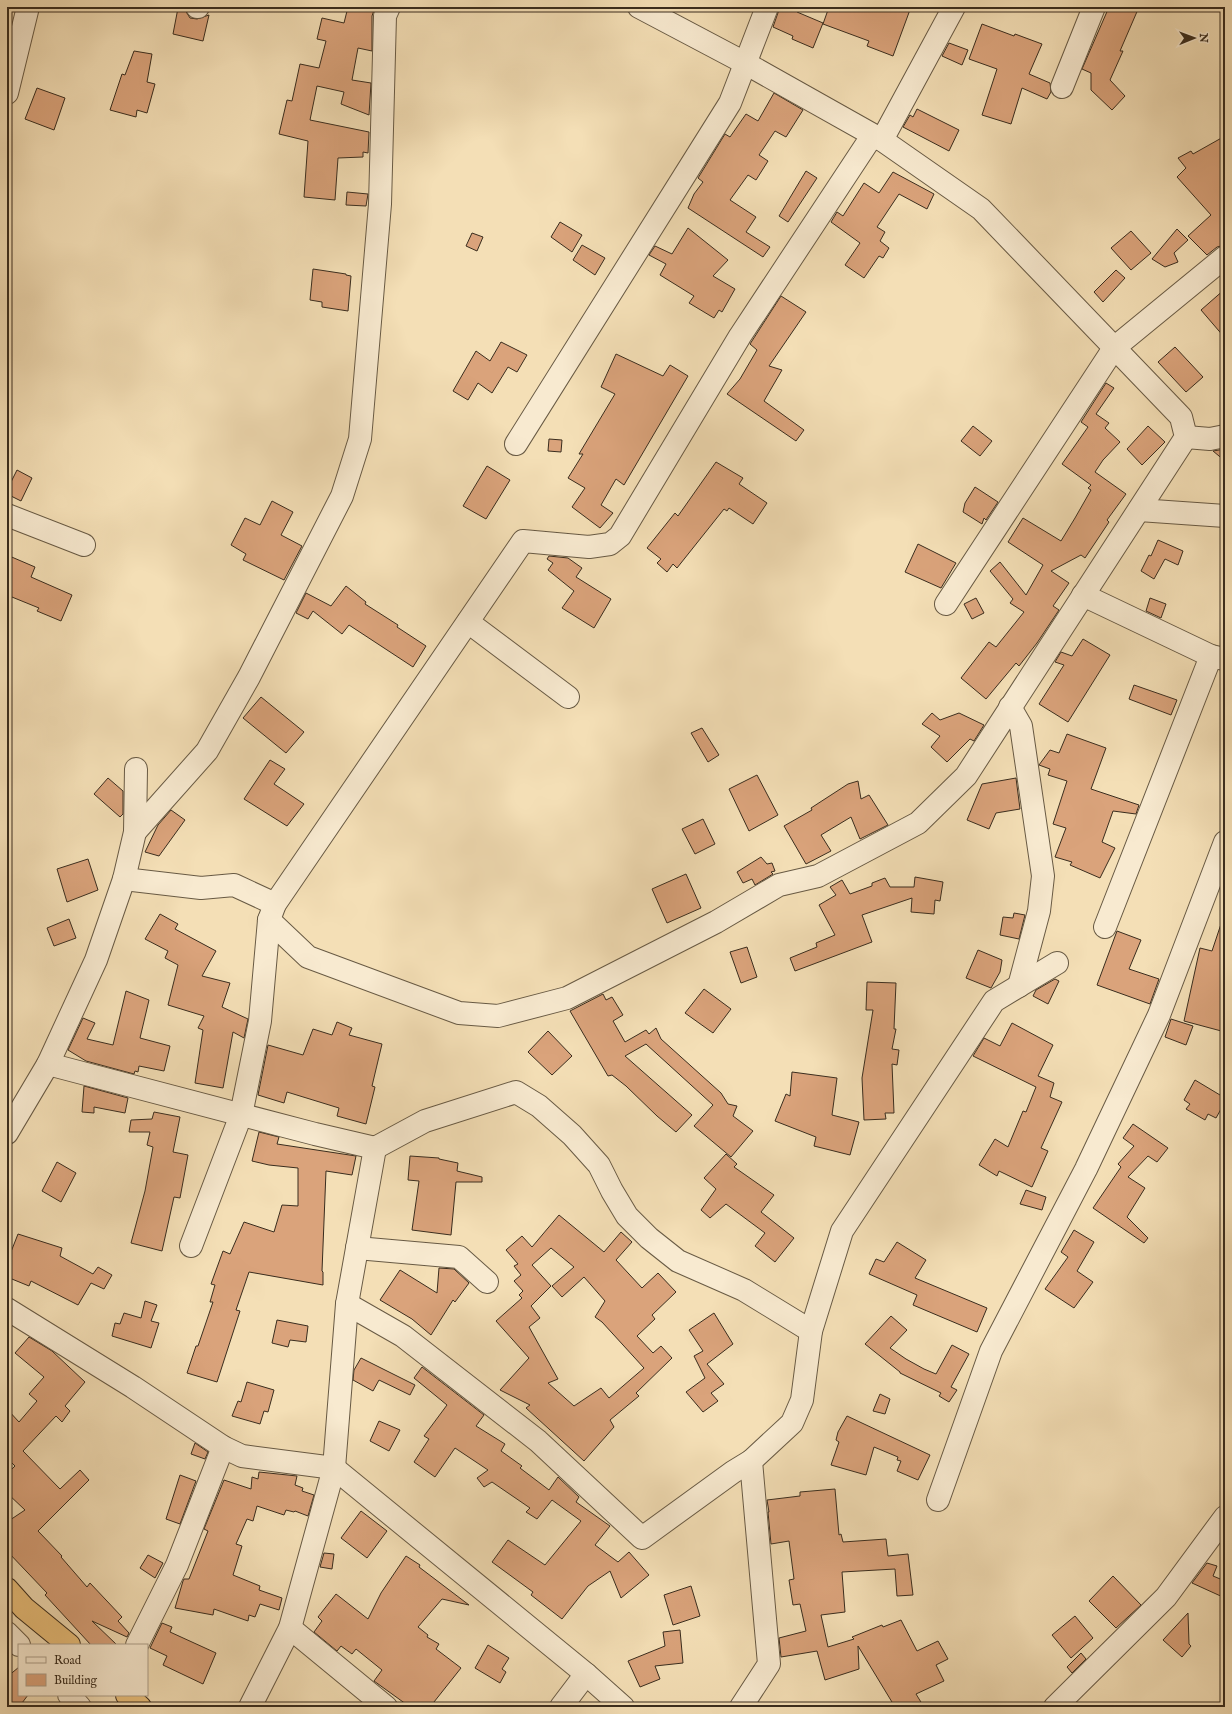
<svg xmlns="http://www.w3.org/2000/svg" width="1232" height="1714" font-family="'IM FELL English',serif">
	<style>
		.building { fill: #daa37b; stroke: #3a2d1e; fill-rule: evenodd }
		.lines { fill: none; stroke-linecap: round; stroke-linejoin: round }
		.minor-casing { stroke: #685a44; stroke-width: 24 }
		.highway-casing { stroke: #3a2d1e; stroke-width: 24 }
		.minor { stroke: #f8ead0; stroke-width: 22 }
		.highway { stroke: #eac07b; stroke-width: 22 }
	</style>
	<rect width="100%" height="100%" fill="#f4dfb6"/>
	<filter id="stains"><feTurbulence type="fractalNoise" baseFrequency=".005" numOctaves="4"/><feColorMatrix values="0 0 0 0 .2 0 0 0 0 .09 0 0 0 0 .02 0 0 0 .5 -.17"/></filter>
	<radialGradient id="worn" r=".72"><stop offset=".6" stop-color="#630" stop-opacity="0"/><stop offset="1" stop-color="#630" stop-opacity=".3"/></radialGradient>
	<g class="building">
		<polygon points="348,7 375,7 372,16 372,51 358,48 352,80 371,83 369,115 341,104 344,92 317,86 310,120 369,132 368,153 363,152 363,157 338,158 335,200 304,197 308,141 279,134 287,100 292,101 300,64 319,68 326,41 317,39 322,18 344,23"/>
		<polygon points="780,7 791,7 798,10 797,12 823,23 813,48 792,39 793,36 773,27"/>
		<polygon points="829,7 911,7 893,56 867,46 869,41 823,24"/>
		<polygon points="1109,7 1139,7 1120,51 1123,51 1110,80 1125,96 1112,110 1091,90 1091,73 1082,69"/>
		<polygon points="178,8 185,10 190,18 197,19 209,15 203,41 173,34"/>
		<polygon points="982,24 1014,36 1015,34 1042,44 1029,74 1050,83 1051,92 1047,99 1022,88 1011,124 982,115 997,69 969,59"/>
		<polygon points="949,43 968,50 962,65 942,56"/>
		<polygon points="134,51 152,54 147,82 155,84 147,113 137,110 136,117 110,110 122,74 125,75"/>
		<polygon points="37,88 65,98 54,130 25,119"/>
		<polygon points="774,93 803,110 786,137 775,131 759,155 768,161 756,180 748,175 730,200 756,217 746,232 770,247 763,257 688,208 694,194 703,182 698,178 725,134 730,137 746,114 758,121"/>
		<polygon points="917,109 959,130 949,151 903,127 910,115 913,117"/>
		<polygon points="1225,136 1225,245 1217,247 1207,255 1188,236 1211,215 1177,177 1186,168 1178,158 1191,151 1193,154"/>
		<polygon points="806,171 817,178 788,222 779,216"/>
		<polygon points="893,172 934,194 927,209 899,194 877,227 885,232 880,241 889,248 883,258 879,256 864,278 845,265 860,243 831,222 837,212 843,216 864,183 879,193"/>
		<polygon points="347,192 368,194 366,206 346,205"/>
		<polygon points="560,222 582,235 572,252 551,237"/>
		<polygon points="688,228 728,260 713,276 735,289 722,312 719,310 714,318 689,303 694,296 660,275 666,264 649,255 655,246 672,254"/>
		<polygon points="1177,229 1188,240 1174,253 1178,262 1165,267 1152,259"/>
		<polygon points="1131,231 1151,253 1131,270 1111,248"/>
		<polygon points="472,233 483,237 477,251 466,246"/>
		<polygon points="582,245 605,258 595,275 573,260"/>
		<polygon points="313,269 346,274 346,275 351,276 348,311 322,307 322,302 310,300"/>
		<polygon points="1116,270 1125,278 1103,302 1094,292"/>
		<polygon points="1225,289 1225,338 1201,310"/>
		<polygon points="781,296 806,312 769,366 782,370 764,401 804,430 796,441 727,394 740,379 757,350 750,344"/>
		<polygon points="501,342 527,355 517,372 508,367 492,393 478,383 468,400 453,391 476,351 490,361"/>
		<polygon points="1175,347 1203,377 1186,392 1158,362"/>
		<polygon points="616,354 663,376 670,365 688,376 624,485 616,479 601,505 613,513 600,528 572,507 585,488 568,478 583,454 579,454 615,394 601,387"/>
		<polygon points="1106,383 1114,388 1096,414 1109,423 1105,428 1120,442 1103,460 1095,472 1126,494 1107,520 1109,522 1085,558 1081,555 1051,571 1069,583 1053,606 1059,610 1037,643 1019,666 1016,663 986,699 961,678 989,642 996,647 1024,612 1010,603 1013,599 990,571 1000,562 1026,595 1043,565 1008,542 1023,518 1061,541 1075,518 1091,490 1088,488 1091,485 1062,464 1088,427 1081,422"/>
		<polygon points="973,426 992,441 980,456 961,441"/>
		<polygon points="1148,426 1165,442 1142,465 1127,449"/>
		<polygon points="549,439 562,440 561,452 548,451"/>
		<polygon points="1225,449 1225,461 1213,451"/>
		<polygon points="716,462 743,478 739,484 767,503 753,524 729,508 727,511 724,509 677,568 673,564 667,572 657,563 661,559 647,548 675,513 678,516"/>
		<polygon points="487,466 510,480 486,519 463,506"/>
		<polygon points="17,470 32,478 21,501 7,494 7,490"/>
		<polygon points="975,487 998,502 986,520 984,518 982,524 963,512 965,503"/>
		<polygon points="272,501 293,512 281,535 302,546 284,580 243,560 246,554 231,545 245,518 260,525"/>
		<polygon points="1158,540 1183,551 1178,565 1165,559 1154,579 1141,571 1149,555 1151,556"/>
		<polygon points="918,544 956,563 941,588 905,572"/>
		<polygon points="7,555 35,567 31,577 72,595 61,621 37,611 39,608 7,595"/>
		<polygon points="549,556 568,558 582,568 576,577 611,599 594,628 562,608 574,591 548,570 553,563 547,559"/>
		<polygon points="346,586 366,602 365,604 398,625 397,627 426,646 413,667 349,625 342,634 313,611 308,619 296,613 306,593 331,606"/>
		<polygon points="976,598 984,613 972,619 964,604"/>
		<polygon points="1150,598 1166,604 1161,618 1146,611"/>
		<polygon points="1083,639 1110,655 1068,722 1039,704 1064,665 1055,662 1061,652 1072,656"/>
		<polygon points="1134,685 1177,700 1171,715 1129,699"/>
		<polygon points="261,697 304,732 286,753 243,718"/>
		<polygon points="932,713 940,720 959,713 984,725 974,741 970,739 947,762 931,747 940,736 922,724"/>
		<polygon points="702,728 719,755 708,762 691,733"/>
		<polygon points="1067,734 1106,748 1091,789 1139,805 1136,814 1113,811 1102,842 1115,848 1100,878 1070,865 1072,862 1055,857 1066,828 1053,824 1067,781 1048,775 1050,769 1039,765 1050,750 1059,753"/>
		<polygon points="270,760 285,769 274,784 304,804 287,826 244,799"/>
		<polygon points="757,775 778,815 749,831 729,789"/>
		<polygon points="108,778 123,791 123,814 120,817 94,794"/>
		<polygon points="1016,778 1020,809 996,813 989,829 967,820 982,784"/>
		<polygon points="858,781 861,799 869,795 888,825 860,839 851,817 821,835 831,851 806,864 784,826 812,810 811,808 848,784"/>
		<polygon points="171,810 185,820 159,856 145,852 158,825"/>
		<polygon points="703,819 715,844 695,854 682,829"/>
		<polygon points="761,857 767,864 772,863 775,871 771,872 773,874 755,885 752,879 743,883 737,872"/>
		<polygon points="88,859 98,890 67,902 57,869"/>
		<polygon points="686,874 701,908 667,923 652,889"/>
		<polygon points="915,877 943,882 940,901 935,900 934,914 911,912 912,898 862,915 872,942 795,971 790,958 817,947 816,943 835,935 819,905 836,895 830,887 842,880 850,894 872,886 872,883 885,878 890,887 914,887"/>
		<polygon points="1014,913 1025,915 1019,939 1000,935 1003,917 1013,918"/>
		<polygon points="160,914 178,924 175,929 216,951 202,976 230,983 222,1007 248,1019 244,1038 233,1032 223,1088 195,1083 203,1030 198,1028 204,1016 168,1005 178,965 165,958 168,951 145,939"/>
		<polygon points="1223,918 1225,919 1225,1032 1184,1021 1200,948 1212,951"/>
		<polygon points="69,919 76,938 54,946 47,928"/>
		<polygon points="1117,931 1141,940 1129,969 1159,979 1150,1004 1097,985"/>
		<polygon points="747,947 757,977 741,983 730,952"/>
		<polygon points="978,950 1002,960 1000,972 991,988 966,978"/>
		<polygon points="1055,979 1059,981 1048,1004 1033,996 1036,990"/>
		<polygon points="867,982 896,983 894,1029 896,1029 892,1049 899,1050 897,1065 892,1064 894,1113 885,1113 886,1119 864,1120 862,1078 873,1010 866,1010"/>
		<polygon points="704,989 731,1009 713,1033 685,1013"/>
		<polygon points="126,991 149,1000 140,1038 170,1046 164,1071 139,1066 138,1072 135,1071 134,1074 86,1061 68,1050 83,1018 95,1023 87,1039 113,1045"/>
		<polygon points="603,994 606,1000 612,997 623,1015 613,1021 625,1042 646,1030 649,1034 656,1028 661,1039 721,1093 728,1104 737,1106 733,1116 753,1131 731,1157 694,1126 713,1105 646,1044 625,1056 692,1115 676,1132 657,1116 626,1086 612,1075 608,1076 570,1011"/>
		<polygon points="1171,1019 1193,1026 1186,1045 1165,1037"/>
		<polygon points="337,1022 352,1028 349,1035 382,1044 372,1086 375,1087 366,1124 337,1116 339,1108 287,1092 284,1103 258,1095 268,1045 303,1055 313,1029 332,1035"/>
		<polygon points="1012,1023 1053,1045 1038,1076 1054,1083 1050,1097 1062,1102 1041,1148 1048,1151 1032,1187 999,1171 997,1176 979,1165 995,1139 1008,1147 1023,1111 1026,1112 1036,1087 973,1056 984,1038 1000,1046"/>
		<polygon points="548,1031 572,1056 552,1075 528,1052"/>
		<polygon points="792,1072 837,1078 832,1115 859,1122 850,1155 814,1146 816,1137 775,1121 786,1094 790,1096"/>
		<polygon points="1195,1080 1225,1098 1225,1102 1216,1118 1208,1114 1205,1120 1186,1109 1190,1104 1184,1100"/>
		<polygon points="84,1086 128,1098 125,1113 94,1107 94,1113 82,1112"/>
		<polygon points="154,1112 180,1117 173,1152 188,1155 180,1198 174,1197 162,1251 131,1243 145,1191 153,1147 147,1145 150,1132 129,1132 131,1120 152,1119"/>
		<polygon points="1133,1124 1168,1148 1157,1162 1148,1156 1128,1177 1145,1188 1127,1217 1148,1238 1144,1243 1093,1208 1121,1167 1118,1164 1134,1146 1123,1138"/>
		<polygon points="259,1132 279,1137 277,1144 356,1156 352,1175 326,1171 322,1271 323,1272 323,1285 249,1272 236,1310 240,1311 217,1382 187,1373 196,1346 198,1346 213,1302 210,1302 215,1285 211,1284 223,1251 230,1254 244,1222 274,1232 282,1205 298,1206 298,1168 269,1165 252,1161"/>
		<polygon points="726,1154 737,1164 734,1167 774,1195 761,1212 794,1238 775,1262 755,1246 765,1233 726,1204 710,1218 701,1210 716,1189 704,1178"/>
		<polygon points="410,1156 439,1158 439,1159 458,1163 457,1171 482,1177 482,1182 456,1182 451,1235 412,1230 419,1181 408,1180"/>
		<polygon points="57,1162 76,1173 61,1202 42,1191"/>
		<polygon points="1026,1190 1046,1197 1042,1210 1020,1204"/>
		<path d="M559,1215L604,1252L621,1232L632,1242L616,1260L642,1288L658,1273L676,1292L652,1315L655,1319L637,1336L653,1353L661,1346L672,1358L636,1393L639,1396L610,1420L614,1427L584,1461L526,1408L530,1405L500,1390L529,1358L496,1321L522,1298L519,1295L523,1291L514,1281L521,1275L514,1266L518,1264L506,1250L522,1236L532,1247ZM551,1248L574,1267L552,1286L562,1297L584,1277L605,1301L595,1317L602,1322L644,1368L609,1398L601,1388L574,1406L548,1383L558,1379L529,1327L540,1318L531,1306L551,1286L532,1265Z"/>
		<polygon points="1074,1230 1094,1242 1077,1271 1093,1282 1074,1308 1045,1289 1068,1257 1061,1252"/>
		<polygon points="18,1234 62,1248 60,1256 93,1274 98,1267 112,1275 104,1289 91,1283 78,1305 31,1281 29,1286 7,1277 7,1262"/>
		<polygon points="897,1242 926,1260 915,1278 987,1308 977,1332 913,1305 917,1295 869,1274 876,1259 884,1262"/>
		<polygon points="439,1268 454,1269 469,1283 455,1302 453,1300 431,1335 412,1319 380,1300 400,1270 437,1293"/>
		<polygon points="145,1301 157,1305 151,1321 159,1323 151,1348 112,1336 115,1323 120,1324 124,1313 141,1318"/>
		<polygon points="714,1313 733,1344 707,1364 724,1384 711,1393 718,1401 703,1412 686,1392 705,1378 694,1356 703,1351 689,1330"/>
		<polygon points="891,1316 907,1330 890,1348 906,1359 924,1369 936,1374 952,1345 969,1354 951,1387 957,1390 949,1402 939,1396 941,1393 900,1373 900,1372 865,1344"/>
		<polygon points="277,1320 308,1326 306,1342 290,1340 288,1347 272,1343"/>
		<polygon points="29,1337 52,1351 85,1382 65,1406 70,1411 62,1422 56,1416 23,1451 60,1489 80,1470 89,1480 38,1531 62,1556 61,1557 87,1587 90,1583 122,1617 118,1621 129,1633 127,1637 92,1621 117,1645 91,1645 45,1595 47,1593 7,1551 7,1522 25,1510 7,1493 7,1474 15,1466 7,1458 7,1409 19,1422 37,1401 29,1394 44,1377 15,1353"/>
		<polygon points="361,1358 415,1385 410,1395 379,1380 373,1391 353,1380 354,1370"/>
		<polygon points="422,1367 484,1415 476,1426 505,1444 501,1451 522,1466 520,1468 549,1490 558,1477 579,1497 576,1502 610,1526 595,1545 618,1562 629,1552 649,1575 621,1598 610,1571 588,1586 562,1619 531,1595 533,1592 492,1562 508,1540 545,1565 581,1521 552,1500 537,1519 526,1512 530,1508 492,1482 484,1487 477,1478 488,1470 455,1448 435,1477 414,1462 429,1439 424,1436 447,1405 414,1378"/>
		<polygon points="247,1382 274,1390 268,1412 264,1411 260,1424 232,1416 238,1401 241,1402"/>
		<polygon points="880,1394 890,1399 885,1414 873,1411"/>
		<polygon points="847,1416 930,1455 918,1480 897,1471 901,1461 897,1460 898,1457 874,1447 866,1475 831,1465 839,1442 836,1440 838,1432"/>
		<polygon points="379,1421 400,1430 389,1451 370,1441"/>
		<polygon points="195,1443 208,1452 205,1459 191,1454"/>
		<polygon points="259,1472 297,1476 295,1485 303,1488 302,1491 314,1495 308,1516 295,1511 294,1512 286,1510 284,1515 257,1506 253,1521 247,1519 236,1544 242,1546 233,1575 260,1586 259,1590 282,1598 279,1610 260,1604 255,1617 249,1615 248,1621 214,1609 213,1615 175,1608 183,1581 184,1579 189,1579 208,1531 204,1529 224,1480 251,1489 252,1477 258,1479"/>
		<polygon points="180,1475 196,1481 180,1524 166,1519"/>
		<polygon points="835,1489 839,1535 841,1534 843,1542 886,1539 888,1556 908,1554 913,1595 897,1596 895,1569 842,1572 845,1612 821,1615 828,1647 854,1639 852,1637 882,1625 883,1627 901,1620 917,1651 938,1641 948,1659 936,1665 944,1681 916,1694 924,1707 895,1707 858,1646 859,1669 825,1680 817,1651 781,1657 779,1638 806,1631 800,1604 793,1605 789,1580 794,1579 789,1541 771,1544 768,1512 769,1512 767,1500 800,1496 800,1492"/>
		<polygon points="361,1511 387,1531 367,1558 341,1538"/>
		<polygon points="324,1553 334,1554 332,1569 320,1567"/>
		<polygon points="148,1555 163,1563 155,1578 140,1568"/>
		<polygon points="406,1556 420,1565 419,1567 469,1605 442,1599 418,1627 428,1635 427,1637 439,1644 436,1649 461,1668 430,1707 410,1707 374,1681 382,1670 356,1649 352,1654 341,1646 337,1651 314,1632 322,1621 318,1617 336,1594 368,1619 381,1593"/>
		<polygon points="1207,1563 1217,1566 1213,1576 1225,1581 1225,1598 1192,1583"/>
		<polygon points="1113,1576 1141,1605 1116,1628 1089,1601"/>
		<polygon points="691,1586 700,1616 673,1625 664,1595"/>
		<polygon points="1188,1613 1189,1644 1191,1646 1182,1657 1163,1640"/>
		<polygon points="1075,1616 1093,1638 1071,1658 1052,1635"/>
		<polygon points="162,1623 172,1627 170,1632 216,1653 203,1684 163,1665 167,1656 150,1648"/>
		<polygon points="680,1630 683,1663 655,1666 660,1679 640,1687 628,1661 665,1646 663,1632"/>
		<polygon points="488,1645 509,1658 502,1669 506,1672 500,1683 475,1668"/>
		<polygon points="1081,1653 1086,1659 1072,1673 1067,1667"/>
		<polygon points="19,1667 19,1695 28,1695 19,1707 7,1707 7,1677"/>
	</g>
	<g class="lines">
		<g class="minor-casing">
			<g id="minor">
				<polyline points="197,7 198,7"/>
				<polyline points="639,7 745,63 882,140 981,209 1181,417 1186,437 966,776 918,823 818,876 779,885 716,922 567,998 498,1016 459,1013 308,957 269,920 275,904 523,541 589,547 610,544 620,536 740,336 872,136"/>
				<polyline points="1062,87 1094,7"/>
				<polyline points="7,93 28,7"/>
				<polyline points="882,140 954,7"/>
				<polyline points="1186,437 1210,439 1225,436"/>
				<polyline points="516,444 730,103 767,7"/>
				<polyline points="1139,510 1225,516"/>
				<polyline points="7,515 84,545"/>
				<polyline points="1083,595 1211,656 1224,659"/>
				<polyline points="946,604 1114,348 1225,257"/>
				<polyline points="468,622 568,697"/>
				<polyline points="1010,707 1021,726 1043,876 1039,911 1019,986"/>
				<polyline points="135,832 207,751 249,677 342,496 360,439 380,204 385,16 389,7"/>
				<polyline points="124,879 201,888 234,885 275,904"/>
				<polyline points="1105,927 1211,656"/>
				<polyline points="48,1064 315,1134 375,1148 425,1121 516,1092 539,1106 572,1135 599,1165 612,1191 627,1216 649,1238 678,1261 744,1290 811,1331"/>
				<polyline points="7,1133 48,1064 96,960 124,879 135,832 136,769"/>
				<polyline points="191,1246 241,1115 260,1021 269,920"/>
				<polyline points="357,1248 459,1257 487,1282"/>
				<polyline points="347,1304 403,1336 538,1441 642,1538 733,1472 751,1461"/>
				<polyline points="7,1309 133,1387 223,1447 242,1456 334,1468 586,1674 623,1707"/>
				<polyline points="938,1500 991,1351 1086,1169 1159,1015 1225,842"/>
				<polyline points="290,1628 386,1707"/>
				<polyline points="7,1633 19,1645"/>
				<polyline points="137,1645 177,1565 223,1447"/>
				<polyline points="69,1695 80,1707"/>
				<polyline points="250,1707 290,1628 334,1468 347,1304 375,1148"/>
				<polyline points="561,1707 586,1674"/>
				<polyline points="741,1707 769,1664 751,1461 792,1423 802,1400 811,1331 842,1231 994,1001 1057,963"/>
				<polyline points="1055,1707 1166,1597 1225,1517"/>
			</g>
		</g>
		<g class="highway-casing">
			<g id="highway">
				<polyline points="7,1589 24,1608 69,1645"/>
				<polyline points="127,1695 140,1707"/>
			</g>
		</g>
		<use href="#minor" class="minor"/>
		<use href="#highway" class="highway"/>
	</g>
	<rect width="1232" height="1714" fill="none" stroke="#f4dfb6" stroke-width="24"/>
	<rect x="8" y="8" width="1216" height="1698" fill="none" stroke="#3a2d1e" stroke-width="2"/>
	<rect x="12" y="12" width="1208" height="1690" fill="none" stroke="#3a2d1e"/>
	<rect x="18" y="1644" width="130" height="52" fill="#f8ead0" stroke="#ac9e89"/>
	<rect x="26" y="1657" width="20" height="6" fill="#f8ead0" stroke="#ac9e89"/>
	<text x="54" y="1664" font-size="12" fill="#3a2d1e">Road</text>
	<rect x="26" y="1674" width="20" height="12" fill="#daa37b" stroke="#ac9e89"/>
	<text x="54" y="1684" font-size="12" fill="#3a2d1e">Building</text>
	<g transform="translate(1194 38) rotate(89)" stroke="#f8ead0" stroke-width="3" paint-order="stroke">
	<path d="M0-3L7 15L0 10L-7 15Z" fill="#3a2d1e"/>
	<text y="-6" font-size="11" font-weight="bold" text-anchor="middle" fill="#3a2d1e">N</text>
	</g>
	<rect width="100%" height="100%" filter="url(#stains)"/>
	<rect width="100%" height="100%" fill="url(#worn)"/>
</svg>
